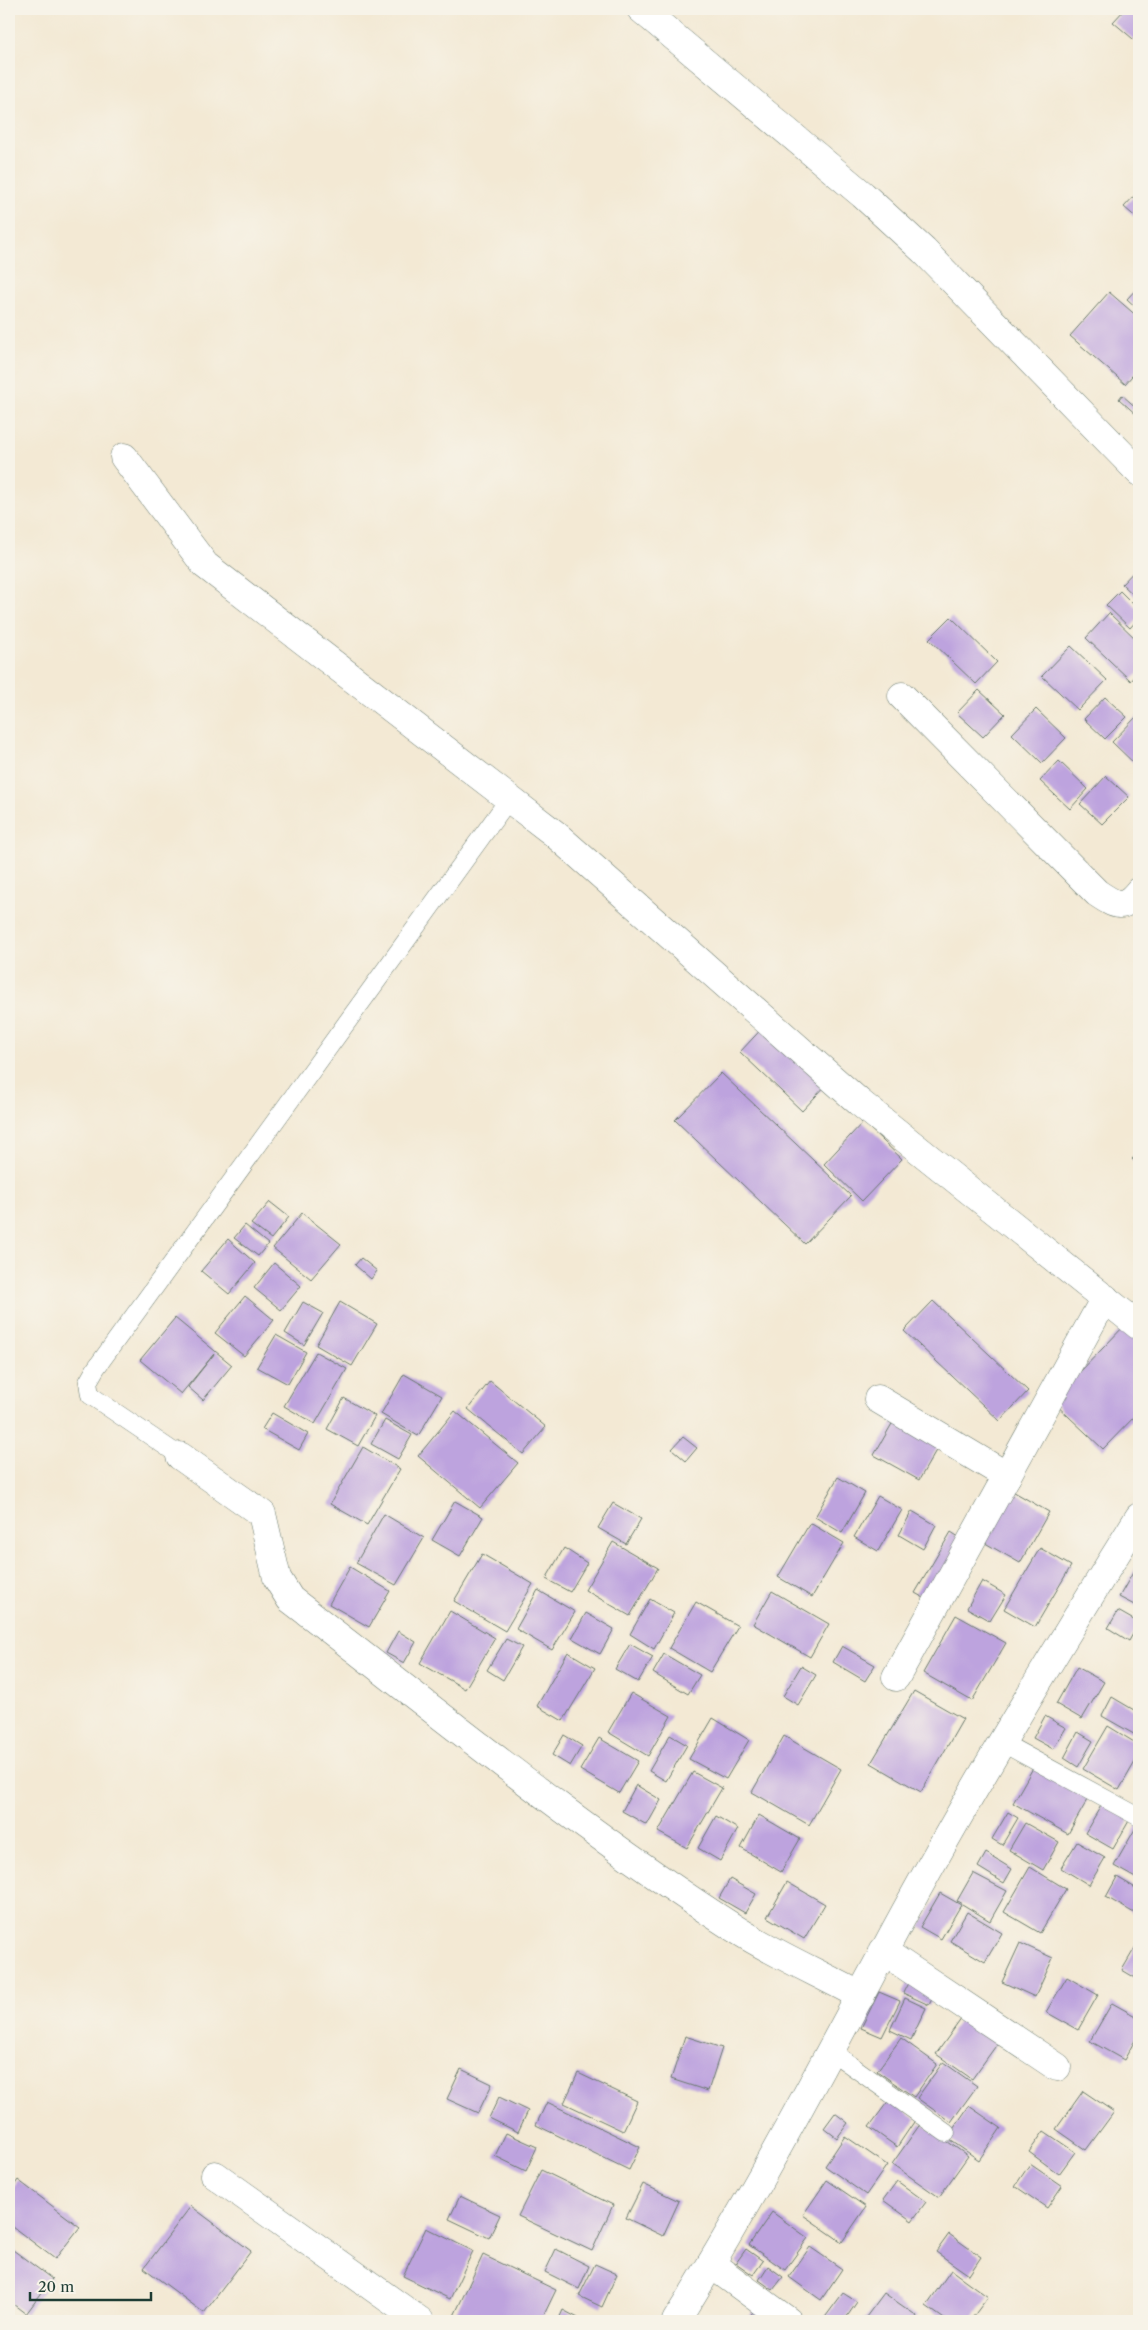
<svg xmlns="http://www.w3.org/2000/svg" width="1148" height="2330" font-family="'Libre Caslon Text',serif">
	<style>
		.building { fill: #bda3de }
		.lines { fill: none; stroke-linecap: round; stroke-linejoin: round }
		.service-casing { stroke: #69796c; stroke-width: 19 }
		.minor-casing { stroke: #69796c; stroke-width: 29 }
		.service { stroke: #fff; stroke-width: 18 }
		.minor { stroke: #fff; stroke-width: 28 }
	</style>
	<rect width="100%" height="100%" fill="#f7f3e8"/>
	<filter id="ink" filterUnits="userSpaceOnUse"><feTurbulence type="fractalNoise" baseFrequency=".02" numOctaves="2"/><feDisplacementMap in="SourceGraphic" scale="10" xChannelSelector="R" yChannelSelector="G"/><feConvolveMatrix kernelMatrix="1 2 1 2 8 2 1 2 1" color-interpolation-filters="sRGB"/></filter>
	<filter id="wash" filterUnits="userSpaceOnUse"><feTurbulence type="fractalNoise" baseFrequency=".0096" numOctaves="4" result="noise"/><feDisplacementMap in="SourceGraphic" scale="20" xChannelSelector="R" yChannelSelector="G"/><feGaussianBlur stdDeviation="1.12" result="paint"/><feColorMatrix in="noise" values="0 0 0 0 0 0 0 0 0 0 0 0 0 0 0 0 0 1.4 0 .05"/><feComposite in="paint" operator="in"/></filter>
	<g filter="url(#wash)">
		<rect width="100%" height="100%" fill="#f3e9d4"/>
		<g id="blocks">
			<g class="building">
				<polygon points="1125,9 1139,9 1139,44 1113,22"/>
				<polygon points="1135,195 1139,199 1139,220 1124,207"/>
				<polygon points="1139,286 1139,310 1127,299"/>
				<polygon points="1109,292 1139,318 1139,368 1125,384 1070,336"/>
				<polygon points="1122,395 1139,410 1139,417 1119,399"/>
				<polygon points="1139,566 1139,600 1122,584"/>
				<polygon points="1120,591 1139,610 1139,618 1130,628 1106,605"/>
				<polygon points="1109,613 1139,642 1139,672 1131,681 1086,638"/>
				<polygon points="951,617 997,662 976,684 929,639"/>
				<polygon points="1071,646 1107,680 1078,710 1042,676"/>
				<polygon points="979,690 1005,714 983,737 957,713"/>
				<polygon points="1105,697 1127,717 1105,739 1084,719"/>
				<polygon points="1036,709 1066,738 1042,763 1012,734"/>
				<polygon points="1138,715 1139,716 1139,768 1112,742"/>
				<polygon points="1059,761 1088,789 1070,809 1040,781"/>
				<polygon points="1106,776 1129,797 1102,824 1080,804"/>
				<polygon points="767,1023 829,1082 802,1111 740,1052"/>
				<polygon points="721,1073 851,1196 805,1244 675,1120"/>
				<polygon points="863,1122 902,1159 862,1201 824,1164"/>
				<polygon points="1139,1152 1139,1166 1132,1159"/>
				<polygon points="270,1202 289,1217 271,1239 251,1224"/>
				<polygon points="302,1213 341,1244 311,1279 273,1248"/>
				<polygon points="245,1225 268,1244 258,1256 234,1238"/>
				<polygon points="228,1239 255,1263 229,1294 201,1271"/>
				<polygon points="361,1258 377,1271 371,1279 355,1265"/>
				<polygon points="274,1263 301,1286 281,1310 254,1288"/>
				<polygon points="245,1296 274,1320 244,1356 215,1333"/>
				<polygon points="933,1301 1028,1391 1000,1421 904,1331"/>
				<polygon points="303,1302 323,1313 304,1345 285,1333"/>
				<polygon points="340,1302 377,1324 352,1366 316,1345"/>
				<polygon points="175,1318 232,1365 203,1400 188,1387 214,1354 181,1394 140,1360"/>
				<polygon points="1128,1322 1139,1333 1139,1412 1103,1449 1052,1401"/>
				<polygon points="276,1335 306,1352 288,1384 257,1367"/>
				<polygon points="316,1352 347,1369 315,1424 284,1406"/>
				<polygon points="404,1374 442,1396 418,1436 381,1414"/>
				<polygon points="490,1381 546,1427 523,1454 468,1409"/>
				<polygon points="344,1398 375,1416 358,1446 327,1429"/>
				<polygon points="455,1411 518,1463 480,1508 418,1456"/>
				<polygon points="272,1413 308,1434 299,1450 262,1429"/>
				<polygon points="897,1415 942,1440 919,1480 874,1455"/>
				<polygon points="385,1420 412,1435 398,1459 371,1444"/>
				<polygon points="683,1437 697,1448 686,1461 672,1449"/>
				<polygon points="363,1447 400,1469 367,1525 330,1504"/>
				<polygon points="838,1477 865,1493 842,1533 815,1517"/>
				<polygon points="1009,1489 1049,1512 1020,1563 980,1540"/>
				<polygon points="878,1496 902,1510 878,1551 854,1537"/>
				<polygon points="455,1501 483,1517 460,1556 432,1540"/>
				<polygon points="613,1503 641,1519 626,1544 598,1528"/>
				<polygon points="912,1511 936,1525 923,1549 899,1535"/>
				<polygon points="384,1514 424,1538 396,1585 356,1563"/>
				<polygon points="810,1523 844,1543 812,1597 778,1577"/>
				<polygon points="951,1532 968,1543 933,1603 915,1593"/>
				<polygon points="613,1542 658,1568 630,1616 585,1590"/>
				<polygon points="564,1548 587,1563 570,1592 546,1579"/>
				<polygon points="1040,1548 1071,1566 1035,1627 1004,1609"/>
				<polygon points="482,1554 533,1584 505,1631 454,1601"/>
				<polygon points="1139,1562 1139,1605 1138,1607 1119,1597"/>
				<polygon points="350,1567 390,1591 369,1627 329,1604"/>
				<polygon points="982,1581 1006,1595 990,1621 967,1608"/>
				<polygon points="538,1590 575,1612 552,1650 516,1629"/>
				<polygon points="772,1591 829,1624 810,1657 753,1624"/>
				<polygon points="650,1599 674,1613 654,1649 630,1634"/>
				<polygon points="696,1602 738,1626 710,1672 669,1648"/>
				<polygon points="450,1611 495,1638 465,1689 420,1663"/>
				<polygon points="1118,1611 1139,1623 1129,1641 1108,1628"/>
				<polygon points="586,1613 614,1629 600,1654 572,1638"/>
				<polygon points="956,1615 1006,1643 972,1701 923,1673"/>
				<polygon points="398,1631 416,1642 404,1663 386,1653"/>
				<polygon points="506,1639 522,1647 503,1680 487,1670"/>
				<polygon points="630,1644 653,1657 638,1682 615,1669"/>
				<polygon points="842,1646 875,1665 865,1681 833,1662"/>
				<polygon points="568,1652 595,1668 563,1721 537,1706"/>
				<polygon points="664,1654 700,1675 688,1694 653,1673"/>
				<polygon points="801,1666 816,1675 798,1705 783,1696"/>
				<polygon points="1077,1667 1104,1682 1082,1719 1056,1704"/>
				<polygon points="914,1691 963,1719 921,1792 871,1763"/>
				<polygon points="631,1693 671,1716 648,1756 608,1732"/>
				<polygon points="1112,1697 1139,1713 1139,1737 1102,1716"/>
				<polygon points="1045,1716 1066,1728 1053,1749 1033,1738"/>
				<polygon points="713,1718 749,1740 726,1779 689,1759"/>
				<polygon points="1108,1726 1139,1745 1139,1755 1119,1790 1083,1769"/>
				<polygon points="1078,1732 1093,1741 1078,1767 1064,1758"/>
				<polygon points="564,1735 582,1746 570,1766 552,1755"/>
				<polygon points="670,1735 687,1745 666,1781 649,1771"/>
				<polygon points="784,1736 841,1769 809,1825 752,1792"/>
				<polygon points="599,1738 638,1761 619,1793 580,1770"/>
				<polygon points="1033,1768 1088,1799 1068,1834 1013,1803"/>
				<polygon points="693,1772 722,1788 687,1848 658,1832"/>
				<polygon points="636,1785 661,1800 647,1825 622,1811"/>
				<polygon points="1102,1804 1130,1819 1113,1849 1085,1833"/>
				<polygon points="1008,1812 1018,1818 1002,1845 992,1839"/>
				<polygon points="759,1815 800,1839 781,1872 741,1848"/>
				<polygon points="716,1816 738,1829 720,1861 698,1848"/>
				<polygon points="1139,1822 1139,1880 1114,1866"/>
				<polygon points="1025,1823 1059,1842 1043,1870 1009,1850"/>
				<polygon points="1077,1842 1105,1858 1089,1885 1061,1868"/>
				<polygon points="986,1853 1012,1869 1004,1883 978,1867"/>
				<polygon points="1030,1867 1066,1889 1040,1933 1004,1912"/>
				<polygon points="973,1873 1007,1891 990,1921 957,1901"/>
				<polygon points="1117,1877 1139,1890 1139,1908 1136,1914 1106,1897"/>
				<polygon points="730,1879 756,1894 745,1913 719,1898"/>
				<polygon points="787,1882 825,1904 804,1939 767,1917"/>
				<polygon points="940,1893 961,1905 941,1939 920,1927"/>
				<polygon points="967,1912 1002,1933 985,1962 950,1941"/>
				<polygon points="1139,1941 1139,1980 1122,1970"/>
				<polygon points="1020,1943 1053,1958 1035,1997 1002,1982"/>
				<polygon points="1067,1977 1098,1995 1078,2030 1046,2012"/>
				<polygon points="909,1981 935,1993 929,2005 903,1993"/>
				<polygon points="879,1992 900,2001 882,2037 861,2028"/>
				<polygon points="905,1998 926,2008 911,2040 890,2030"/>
				<polygon points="1112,2003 1139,2018 1139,2033 1124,2060 1090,2041"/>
				<polygon points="967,2011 1003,2036 972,2079 936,2054"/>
				<polygon points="685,2036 722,2048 708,2091 671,2079"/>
				<polygon points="901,2038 937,2064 914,2097 877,2071"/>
				<polygon points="943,2062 977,2086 951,2122 917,2098"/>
				<polygon points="461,2069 492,2084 478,2113 447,2099"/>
				<polygon points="578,2073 637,2101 623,2131 564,2103"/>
				<polygon points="1083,2091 1114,2112 1086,2150 1056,2129"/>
				<polygon points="499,2097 528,2111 518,2132 489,2118"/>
				<polygon points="889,2100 916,2119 897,2147 869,2127"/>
				<polygon points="547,2102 640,2147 629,2170 536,2125"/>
				<polygon points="969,2106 1001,2128 979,2160 947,2138"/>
				<polygon points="835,2113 848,2123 837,2138 824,2128"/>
				<polygon points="921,2123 968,2156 939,2197 892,2164"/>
				<polygon points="1044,2131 1075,2152 1059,2174 1029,2152"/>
				<polygon points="506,2133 537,2147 526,2171 495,2156"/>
				<polygon points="845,2136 887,2165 866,2195 825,2166"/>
				<polygon points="1030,2164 1062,2186 1047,2208 1015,2186"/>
				<polygon points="541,2170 613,2205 592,2251 518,2216"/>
				<polygon points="18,2180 80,2227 55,2259 9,2224 9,2193"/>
				<polygon points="827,2180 866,2207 842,2242 803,2215"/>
				<polygon points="897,2181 926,2202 912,2221 883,2200"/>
				<polygon points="643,2184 679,2201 663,2236 626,2218"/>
				<polygon points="460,2196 500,2215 489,2238 449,2219"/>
				<polygon points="191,2206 251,2251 204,2313 144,2268"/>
				<polygon points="772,2212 808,2238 785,2270 749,2245"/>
				<polygon points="426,2228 473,2251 450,2299 403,2276"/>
				<polygon points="949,2234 981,2257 969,2275 936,2252"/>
				<polygon points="9,2247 52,2279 26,2314 9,2301"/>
				<polygon points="810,2247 842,2269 821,2300 789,2277"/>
				<polygon points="556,2249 589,2266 579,2289 545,2272"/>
				<polygon points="746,2249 763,2261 753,2275 736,2263"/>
				<polygon points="483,2255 556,2290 541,2321 452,2320"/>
				<polygon points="595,2264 617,2274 602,2307 579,2296"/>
				<polygon points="768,2266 783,2277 773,2290 759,2280"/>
				<polygon points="951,2270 988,2297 970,2321 947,2321 926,2306"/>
				<polygon points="843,2293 857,2302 844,2321 823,2320"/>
				<polygon points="884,2293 917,2316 914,2321 863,2321"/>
				<polygon points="756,2308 775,2321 746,2321"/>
				<polygon points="563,2310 578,2318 576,2321 558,2321"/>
			</g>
		</g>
	</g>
	<g filter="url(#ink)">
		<use href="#blocks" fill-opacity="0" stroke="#69796c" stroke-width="1"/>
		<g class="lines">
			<g class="service-casing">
				<g id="service">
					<polyline points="180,1456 90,1395 88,1382 96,1368 509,799"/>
					<polyline points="1001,1742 1139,1817"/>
					<polyline points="831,2051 946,2133"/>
				</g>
			</g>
			<g class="minor-casing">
				<g id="minor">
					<polyline points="641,9 863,195 924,251 1139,472"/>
					<polyline points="124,457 205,565 555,834 859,1102 1139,1326"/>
					<path d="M902,696L1097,893C1115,905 1123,911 1139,891"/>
					<polyline points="878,1399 1007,1476"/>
					<path d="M180,1456L262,1514L277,1578L290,1599C435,1710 577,1827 731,1926C770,1952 819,1973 861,1996"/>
					<polyline points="896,1677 1105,1298"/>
					<polyline points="883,1951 1057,2067"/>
					<polyline points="215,2175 420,2321"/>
					<polyline points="711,2264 788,2321"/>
					<path d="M676,2321C751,2201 817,2076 884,1951C963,1803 1050,1659 1139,1517"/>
				</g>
			</g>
			<use href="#service" class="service"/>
			<use href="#minor" class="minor"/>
		</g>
	</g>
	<rect width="1148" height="2330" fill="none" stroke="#f7f3e8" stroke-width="30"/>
	<path d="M30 2292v8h121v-8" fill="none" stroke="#1f3d34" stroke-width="2.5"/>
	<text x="38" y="2292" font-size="15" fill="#1f3d34" stroke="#f7f3e8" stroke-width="4" paint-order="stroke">20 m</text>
</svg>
